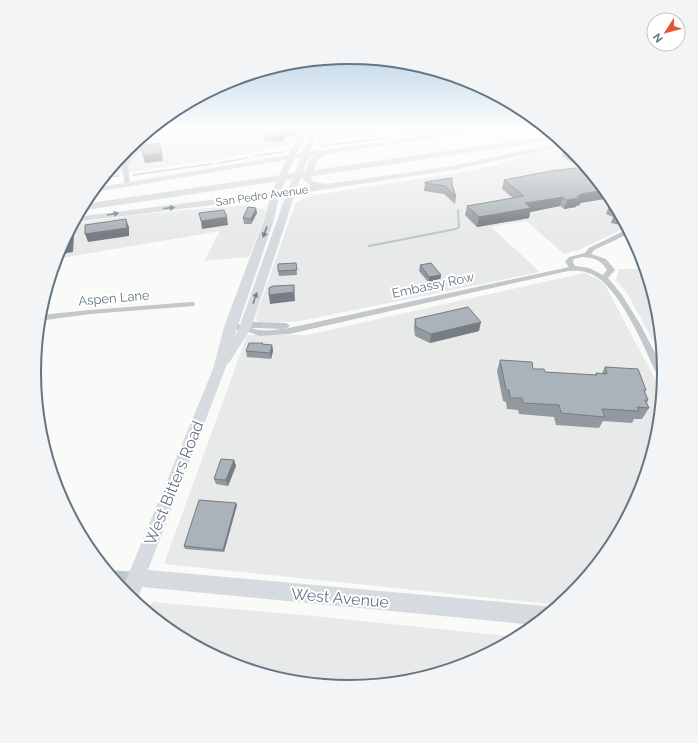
<svg xmlns="http://www.w3.org/2000/svg" width="698" height="743" font-family="Raleway,sans-serif">
	<style>
		.built { fill: #e8e9e9 }
		.lines { fill: none; stroke-linecap: round; stroke-linejoin: round }
		.stream-far1 { stroke: #bbc7cb; stroke-width: 1.5 }
		.stream { stroke: #bbc7cb; stroke-width: 2 }
		.minor { fill: #c3c8cc; fill-rule: evenodd }
		.secondary { fill: #d6dbdf; fill-rule: evenodd }
		.motorway { fill: #d6dbdf; fill-rule: evenodd }
		.wall { fill: #929a9f }
		.shaded-wall { fill: #777d82 }
		.building { fill: #aab3b9; stroke: #777d82 }
		.oneway { fill: #768591 }
		.labels { text-anchor: middle; dominant-baseline: central; stroke-width: 4; stroke-linejoin: round; paint-order: stroke }
		.far-street-label { font-size: 11px; fill: #657683; stroke: #fff }
		.street-label { font-size: 13px; fill: #657683; stroke: #fff }
		.near-street-label { font-size: 16px; fill: #657683; stroke: #fff }
		.rim { fill: none; stroke: #657683; stroke-width: 2 }
	</style>
	<rect width="100%" height="100%" fill="#fafaf8"/>
	<g class="built">
		<polygon points="150,129 301,129 290,145 225,158 115,174 94,188 126,149"/>
		<polygon points="322,129 419,129 317,142"/>
		<polygon points="571,148 611,197 627,227 579,250 564,254 526,221 491,227 540,272 310,319 294,322 259,322 255,319 295,204 303,199 314,195 481,169 537,153"/>
		<polygon points="242,205 264,209 266,212 249,257 204,261 220,231 56,259 73,224 131,215"/>
		<polygon points="619,269 645,269 658,310 662,356 625,290 616,280"/>
		<polygon points="584,273 596,278 605,285 662,392 658,433 640,492 611,547 572,594 559,605 164,564 247,335 307,335"/>
		<polygon points="153,602 313,616 517,637 469,663 410,680 349,686 287,680 228,662 174,633 146,610"/>
	</g>
	<g class="lines">
		<g class="stream-far1">
			<polyline points="403,136 442,129"/>
			<polyline points="321,146 395,137"/>
			<polyline points="254,156 283,152"/>
			<polyline points="219,163 247,158"/>
			<polyline points="133,175 211,164"/>
			<polyline points="103,177 119,176"/>
		</g>
		<polyline class="stream" points="369,246 456,229 459,227 458,210"/>
		<g class="minor">
			<polygon points="154,129 159,129 128,165 130,185 125,186 122,165"/>
			<path d="M628,229L630,233L594,250L591,254L606,259L615,270L608,278L622,295L640,324L664,370L663,380L658,377C645,349 623,295 597,277C588,271 579,270 568,271L289,334L260,336L243,330H230L226,327L230,324L244,325L252,322L286,323L290,326L286,329L251,328C263,333 277,329 289,328L569,267L565,262L569,257L585,253L589,248ZM582,257C593,257 601,260 607,270L603,275L589,268L575,266L573,262L574,259Z"/>
			<polygon points="191,302 194,302 195,304 194,306 90,314 39,321 40,315 90,310"/>
			<polygon points="111,570 136,572 140,574 142,578 140,582 136,584 117,583 107,571"/>
		</g>
		<path class="secondary" d="M302,129H309L296,154L302,153L311,129H318L310,152L475,129H495L326,154L317,160L311,179L314,182L327,184L452,166L564,142L568,146L452,170L295,194L251,328L229,363L227,364L148,570L545,606L552,609L535,625L142,587L136,602L122,590L213,369L224,327L264,220L270,198L73,222L76,217L272,192L286,160L90,193L94,188L288,155ZM309,156H314L310,159L303,179L311,186L297,188ZM294,158H301L288,190L281,191ZM286,195L239,328L234,337L274,220L279,196Z"/>
		<polygon class="motorway" points="555,135 560,139 79,211 83,204"/>
	</g>
	<g class="wall">
		<polygon points="296,129 293,137 285,136 282,142 264,141 263,136"/>
		<polygon points="563,151 581,160 571,162 562,156"/>
		<polygon points="504,180 604,199 580,203 580,205 576,206 576,207 564,209 560,206 530,212 529,218 477,227 465,215 467,206 513,198 502,189"/>
		<polygon points="425,182 452,185 456,197 455,204 444,194 424,191"/>
		<polygon points="614,202 625,223 621,225 611,223 613,217 606,214 610,203"/>
		<polygon points="257,213 251,224 244,224 243,218"/>
		<polygon points="296,263 297,275 279,276 278,271"/>
		<polygon points="420,265 441,275 440,280 429,283 419,271"/>
		<polygon points="415,319 479,331 430,343 415,336 414,328"/>
		<polygon points="263,344 272,345 273,351 271,359 247,357 246,351"/>
		<polygon points="500,360 545,372 595,375 596,373 602,373 605,367 646,390 645,392 648,400 647,403 649,408 642,419 634,419 632,423 603,421 599,428 556,425 554,417 519,414 518,410 507,409 506,402 503,401 497,371"/>
		<polygon points="234,460 236,466 228,486 216,484 214,479"/>
		<polygon points="237,505 224,552 185,549 184,546"/>
	</g>
	<g class="shaded-wall">
		<polygon points="294,129 296,130 293,137 293,132"/>
		<polygon points="284,132 285,136 282,142 282,137"/>
		<polygon points="162,153 163,161 145,163 143,156"/>
		<polygon points="578,156 581,160 571,162 573,157"/>
		<polygon points="605,190 607,191 604,199 580,203 580,205 576,206 576,207 564,209 567,200 577,196 580,194"/>
		<polygon points="563,197 560,206 530,212 529,218 477,227 479,217 525,203"/>
		<polygon points="256,208 257,213 251,224 251,219"/>
		<polygon points="227,217 228,225 202,229 201,221"/>
		<polygon points="126,219 129,227 129,236 88,242 85,234"/>
		<polygon points="623,219 625,223 621,225"/>
		<polygon points="71,227 74,236 73,252 57,255 58,251"/>
		<polygon points="441,275 440,280 429,283 429,277"/>
		<polygon points="294,285 295,301 270,304 269,295"/>
		<polygon points="481,322 479,331 430,343 431,334"/>
		<polygon points="272,345 273,351 271,359 270,353"/>
		<polygon points="234,460 236,466 228,486 226,480"/>
		<polygon points="236,503 237,505 224,552 223,550"/>
	</g>
	<g class="building">
		<polygon points="267,129 294,129 293,132 284,132 282,137 263,136"/>
		<polygon points="159,143 162,153 143,156 141,146"/>
		<polygon points="573,150 578,156 573,157 563,151"/>
		<polygon points="576,168 602,185 605,190 580,194 583,195 577,196 579,198 567,200 563,197 525,203 531,208 479,217 467,206 524,196 504,180 551,171"/>
		<polygon points="452,178 452,185 456,197 445,186 425,183 425,182"/>
		<polygon points="614,202 616,206 610,203"/>
		<polygon points="248,207 256,208 251,219 243,218"/>
		<polygon points="616,207 620,214 614,212"/>
		<polygon points="224,210 227,217 201,221 199,213"/>
		<polygon points="126,219 127,228 85,234 85,225"/>
		<polygon points="70,228 70,243 62,244"/>
		<polygon points="296,263 297,270 278,271 278,264"/>
		<polygon points="431,263 441,275 429,277 420,265"/>
		<polygon points="294,285 294,292 269,295 269,288 273,286"/>
		<polygon points="468,307 481,322 431,334 416,327 415,319"/>
		<polygon points="249,343 263,343 262,344 272,345 270,353 246,351"/>
		<polygon points="500,360 532,362 533,369 544,369 545,372 597,375 596,373 607,374 605,367 638,369 646,390 644,390 648,400 645,400 649,408 637,407 639,411 602,409 605,417 561,413 559,405 523,403 522,398 510,398 509,390 506,390"/>
		<polygon points="221,459 234,460 226,480 214,479"/>
		<polygon points="199,500 236,503 223,550 184,546"/>
	</g>
	<defs><path id="oneway-solid" d="M-6-.8H1V-3.2L6.5 0L1 3.2V.8H-6Z"/></defs>
	<g class="oneway">
		<use href="#oneway-solid" transform="translate(169 208) rotate(-5)"/>
		<use href="#oneway-solid" transform="translate(113 214) rotate(-9)"/>
		<use href="#oneway-solid" transform="translate(265 232) rotate(110)"/>
		<use href="#oneway-solid" transform="translate(255 298) rotate(-71)"/>
	</g>
	<linearGradient id="sky" x2="0" y2="1"><stop stop-color="#96bcdc"/><stop offset="0.55" stop-color="#fdfdfc"/><stop offset="1" stop-color="#fdfdfc" stop-opacity="0"/></linearGradient>
	<rect width="698" height="233" fill="url(#sky)"/>
	<g class="labels">
		<g class="far-street-label">
			<text transform="translate(262 196) rotate(-8)">San Pedro Avenue</text>
		</g>
		<g class="street-label">
			<text transform="translate(433 285) rotate(-12)">Embassy Row</text>
			<text transform="translate(114 298) rotate(-5)">Aspen Lane</text>
		</g>
		<g class="near-street-label">
			<text transform="translate(174 483) rotate(-68)">West Bitters Road</text>
			<text transform="translate(340 598) rotate(5)">West Avenue</text>
		</g>
	</g>
	<path d="M0 0H698V743H0ZM41 372a308 308 0 1 1 616 0a308 308 0 1 1-616 0Z" fill="#f3f4f5" fill-rule="evenodd"/>
	<path class="rim" d="M41 372a308 308 0 1 1 616 0a308 308 0 1 1-616 0Z"/>
	<g transform="translate(666 32) rotate(234)"><circle r="19" fill="#ffffff" stroke="#c1c8cd"/>
	<path d="M0-3L7 15L0 10L-7 15Z" fill="#e4572e"/>
	<text y="-6" font-size="11" font-weight="bold" text-anchor="middle" fill="#657683">N</text>
	</g>
</svg>
